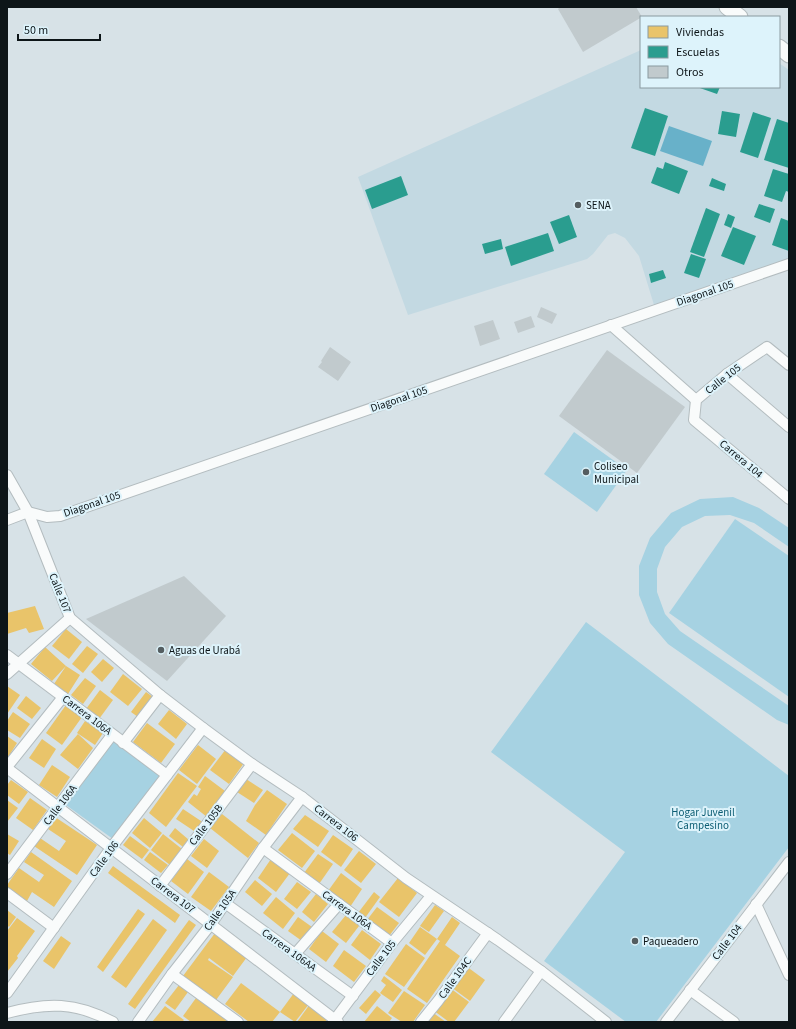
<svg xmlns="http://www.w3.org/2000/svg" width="796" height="1029" font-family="'Source Sans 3',sans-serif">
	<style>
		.built { fill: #c3d9e2 }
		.green { fill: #a6d2e2 }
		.water { fill: #68b1c9 }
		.homes { fill: #e9c46a }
		.schools { fill: #2a9d8f }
		.building { fill: #c1cacd }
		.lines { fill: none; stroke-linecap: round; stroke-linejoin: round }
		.street-casing { stroke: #b3bcbf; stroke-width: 12 }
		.secondary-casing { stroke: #b3bcbf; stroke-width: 17 }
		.street { stroke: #f9fbfb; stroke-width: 10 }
		.secondary { stroke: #f9fbfb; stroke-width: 15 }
		.poi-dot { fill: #545d60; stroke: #ddf3fb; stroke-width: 1.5 }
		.labels { text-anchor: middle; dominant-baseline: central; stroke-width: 4; stroke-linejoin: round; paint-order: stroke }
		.poi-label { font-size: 11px; fill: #0d1518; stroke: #ddf3fb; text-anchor: start }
		.street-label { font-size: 11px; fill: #0d1518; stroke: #ddf3fb }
		.park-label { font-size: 11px; fill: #0c5d73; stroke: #ddf3fb }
	</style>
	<rect width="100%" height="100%" fill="#d7e2e7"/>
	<polygon class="built" points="641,50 641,87 779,87 779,63 789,70 789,260 654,305 639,256 625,238 615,233 608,235 593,254 587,259 408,315 358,177"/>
	<g class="green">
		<polygon points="574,432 627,470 597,512 544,474"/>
		<polygon points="733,497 759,508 789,528 789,547 754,523 730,515 705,516 682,527 665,547 657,569 657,592 665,614 680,631 789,706 789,725 777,720 668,644 650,623 639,595 639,566 650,538 671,513 700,499"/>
		<polygon points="735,519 789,556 789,697 669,613"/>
		<polygon points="586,622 789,776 789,847 656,1022 626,1022 544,961 625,852 491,752"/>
		<polygon points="113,741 160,775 113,839 66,805"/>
	</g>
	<polygon class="water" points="669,126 712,141 703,166 660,151"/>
	<g class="homes">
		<polygon points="35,606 44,629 29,633 26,628 7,634 7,613"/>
		<polygon points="66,629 82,642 69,659 52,646"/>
		<polygon points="87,646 98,654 83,673 72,664"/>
		<polygon points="45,647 66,666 80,675 68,694 54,684 66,666 52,681 31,664"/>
		<polygon points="103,659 114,668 102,682 91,672"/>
		<polygon points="123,674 142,689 128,706 110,692"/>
		<polygon points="85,678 96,686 83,704 71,695"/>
		<polygon points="7,686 20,695 7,714"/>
		<polygon points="100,690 113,700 99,719 86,709"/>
		<polygon points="146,692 153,697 138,717 131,712"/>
		<polygon points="26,696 41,708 32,719 17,708"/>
		<polygon points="66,705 82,717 62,745 46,733"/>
		<polygon points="169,710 187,724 176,739 158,724"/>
		<polygon points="13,712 30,724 20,738 7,730 7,721"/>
		<polygon points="85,721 103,733 95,745 77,733"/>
		<polygon points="147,723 175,744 161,763 133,742"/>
		<polygon points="78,734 93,748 78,769 60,755"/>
		<polygon points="7,736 17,743 7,759"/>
		<polygon points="42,739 56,749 44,768 29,758"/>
		<polygon points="198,745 216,759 197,784 179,770"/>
		<polygon points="226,749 244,763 229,784 210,770"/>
		<polygon points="52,765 70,777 57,797 39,785"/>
		<polygon points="178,773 197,786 166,827 149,813"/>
		<polygon points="205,776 225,791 207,817 188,802 194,794 197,796 201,789 198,787"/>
		<polygon points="246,779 263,790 254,803 237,792"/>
		<polygon points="11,780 28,792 19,804 7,795 7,785"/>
		<polygon points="267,790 287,804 266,835 246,821 255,805"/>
		<polygon points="30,798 47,810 33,830 16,818"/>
		<polygon points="7,800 18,808 7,822"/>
		<polygon points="183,809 204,823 197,833 176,819"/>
		<polygon points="222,814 259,843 248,858 210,828"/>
		<polygon points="305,815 329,831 318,847 293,829"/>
		<polygon points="55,817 97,845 77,875 34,846 40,838 59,851 66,841 48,829"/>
		<polygon points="144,818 162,833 150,848 132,833"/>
		<polygon points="175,828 189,840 183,847 169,836"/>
		<polygon points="292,833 315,851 302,868 278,850"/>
		<polygon points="7,834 19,841 10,855 7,853"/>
		<polygon points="163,834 182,849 170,865 151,850"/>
		<polygon points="333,835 353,849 341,867 321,852"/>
		<polygon points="130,836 149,850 142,859 123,845"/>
		<polygon points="204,839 219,851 207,868 191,856"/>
		<polygon points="359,851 376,864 361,883 344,870"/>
		<polygon points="31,852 72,881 54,907 32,892 27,901 7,887 7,885 19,868 39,882 44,875 24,862"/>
		<polygon points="150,852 168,865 161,873 144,860"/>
		<polygon points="318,854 333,864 319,884 304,873"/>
		<polygon points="187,859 204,872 188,894 171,881"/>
		<polygon points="271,859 290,873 276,892 258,878"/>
		<polygon points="113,866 180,915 175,923 108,873"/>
		<polygon points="209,872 229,887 211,911 191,897"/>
		<polygon points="341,873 362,889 350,907 328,891"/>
		<polygon points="398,878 417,893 399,917 379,902"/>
		<polygon points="255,880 272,894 262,906 245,892"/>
		<polygon points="297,882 311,892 297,909 284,899"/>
		<polygon points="374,892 380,897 365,918 358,913"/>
		<polygon points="316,894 328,904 314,922 302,912"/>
		<polygon points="276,897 295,913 283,929 263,913"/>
		<polygon points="435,905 444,911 429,932 420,926"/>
		<polygon points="377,907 399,923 389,936 367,920"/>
		<polygon points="138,909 145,914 103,972 97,967"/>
		<polygon points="7,910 16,917 9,927 7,925"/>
		<polygon points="346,915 359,926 346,943 332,932"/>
		<polygon points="298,917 312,927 302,941 288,931"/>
		<polygon points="452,917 460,923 445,945 460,956 427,1003 407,989 440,941 437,939"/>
		<polygon points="17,918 35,931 17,956 18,958 7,972 7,931"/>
		<polygon points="153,919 167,930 126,988 111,977"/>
		<polygon points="189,920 196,925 135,1009 128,1004"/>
		<polygon points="420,927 437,939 425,955 409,943"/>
		<polygon points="362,930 381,944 370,960 351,945"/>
		<polygon points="322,931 339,944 326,962 309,949"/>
		<polygon points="215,933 247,957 233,976 209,958 208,960 233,977 216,1000 183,976"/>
		<polygon points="61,936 71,943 54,969 43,961"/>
		<polygon points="406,944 425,958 404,987 385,974"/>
		<polygon points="344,950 366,966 354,982 333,966"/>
		<polygon points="466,966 485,980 470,1001 451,987"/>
		<polygon points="384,976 402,990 393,1002 380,993 386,985 381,981"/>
		<polygon points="241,983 280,1012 272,1022 249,1022 225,1004"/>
		<polygon points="179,985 188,992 175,1010 165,1003"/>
		<polygon points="450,988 469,1002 454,1022 449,1022 433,1010"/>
		<polygon points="375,990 381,995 366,1014 359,1008"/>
		<polygon points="404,991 425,1005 413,1022 402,1022 388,1013"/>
		<polygon points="294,993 309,1004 295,1022 280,1012"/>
		<polygon points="196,998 227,1019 225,1022 191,1022 183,1016"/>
		<polygon points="310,1004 329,1017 325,1022 297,1022"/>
		<polygon points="165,1006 184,1020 182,1022 152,1022"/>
		<polygon points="377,1006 392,1018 389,1022 364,1022"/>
		<polygon points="432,1012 446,1022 425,1022"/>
	</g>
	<g class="schools">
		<polygon points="697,87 720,87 717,94"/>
		<polygon points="645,108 668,116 655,156 631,148"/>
		<polygon points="722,111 740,114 736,137 718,134"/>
		<polygon points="753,112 771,118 758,158 740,152"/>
		<polygon points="777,119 789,123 789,168 764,160"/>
		<polygon points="665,162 688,171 679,194 651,183 657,167 663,169"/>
		<polygon points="773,169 789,174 789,192 786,191 782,202 764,196"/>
		<polygon points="401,176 408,195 372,209 365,190"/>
		<polygon points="712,178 726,184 724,191 709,186"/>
		<polygon points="759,204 775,209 770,223 754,217"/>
		<polygon points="706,208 720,214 704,257 690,252"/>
		<polygon points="728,214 735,217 731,228 724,225"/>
		<polygon points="569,215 577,237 559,244 550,222"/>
		<polygon points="781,218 789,221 789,251 772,245"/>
		<polygon points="733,227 756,236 744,265 721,256"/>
		<polygon points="548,233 554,251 511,266 505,247"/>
		<polygon points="501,239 503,249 485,254 482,244"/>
		<polygon points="691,254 706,259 699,278 684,273"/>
		<polygon points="663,270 666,278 651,283 649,274"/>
	</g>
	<g class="building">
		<polygon points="560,7 636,7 642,17 583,52 558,9"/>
		<polygon points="541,307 557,314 552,324 537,317"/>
		<polygon points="531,316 535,327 518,333 514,322"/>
		<polygon points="493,320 500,339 480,346 474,326"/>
		<polygon points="330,347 351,362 338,381 318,367 322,362 321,361"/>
		<polygon points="607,350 685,407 637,473 559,416"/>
		<polygon points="184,576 226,616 167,681 86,619"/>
	</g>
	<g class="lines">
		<g class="street-casing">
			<g id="street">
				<polyline points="611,325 696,400"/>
				<polyline points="789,365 767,347 727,374 696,400 694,420 789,499"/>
				<polyline points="727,374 789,427"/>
				<polyline points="7,475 28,512 70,618 160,695 203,728 252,764 302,797 406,878 498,940 541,971 606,1022"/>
				<polyline points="7,520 28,512 47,517 60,516 789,264"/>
				<polyline points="7,655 167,775"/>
				<polyline points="7,674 70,618"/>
				<polyline points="123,743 160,695"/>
				<polyline points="7,767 63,697"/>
				<polyline points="7,768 338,1022"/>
				<polyline points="263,848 392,943"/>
				<polyline points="7,874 112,735"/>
				<polyline points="160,886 252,764"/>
				<polyline points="7,893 54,928"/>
				<polyline points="225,903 353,996"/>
				<polyline points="756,904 789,975"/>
				<polyline points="295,954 339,904"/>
				<polyline points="172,974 238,1022"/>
				<polyline points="690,990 734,1022"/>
				<polyline points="7,993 111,848 203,728"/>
				<path d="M7,1013C47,1002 76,1002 113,1022"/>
				<polyline points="138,1022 172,974 211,924 263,848 302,797"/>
				<polyline points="333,1022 392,943 431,896"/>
				<polyline points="421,1022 438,1001 488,933"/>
				<polyline points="504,1022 541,971"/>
				<polyline points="666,1022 789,862"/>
			</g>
		</g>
		<g class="secondary-casing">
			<g id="secondary">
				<polyline points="727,7 740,17"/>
				<polyline points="779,47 789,55"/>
			</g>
		</g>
		<use href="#street" class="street"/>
		<use href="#secondary" class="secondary"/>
	</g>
	<g class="poi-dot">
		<circle cx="578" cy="205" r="4"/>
		<circle cx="586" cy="472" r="4"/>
		<circle cx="161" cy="650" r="4"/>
		<circle cx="635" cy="941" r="4"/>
	</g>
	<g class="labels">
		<g class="poi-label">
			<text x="586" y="205">SENA</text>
			<text x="594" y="466">Coliseo<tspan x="594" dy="13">Municipal</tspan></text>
			<text x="169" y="650">Aguas de Urabá</text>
			<text x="643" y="941">Paqueadero</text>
		</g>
		<g class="street-label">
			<text transform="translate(705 293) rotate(-19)">Diagonal 105</text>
			<text transform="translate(723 379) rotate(-38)">Calle 105</text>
			<text transform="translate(399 399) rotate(-19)">Diagonal 105</text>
			<text transform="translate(741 459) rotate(40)">Carrera 104</text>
			<text transform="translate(92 504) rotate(-19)">Diagonal 105</text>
			<text transform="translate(60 593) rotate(68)">Calle 107</text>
			<text transform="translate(87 715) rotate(37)">Carrera 106A</text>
			<text transform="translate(60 805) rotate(-53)">Calle 106A</text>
			<text transform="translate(336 823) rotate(38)">Carrera 106</text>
			<text transform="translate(206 825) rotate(-53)">Calle 105B</text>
			<text transform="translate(104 859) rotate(-54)">Calle 106</text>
			<text transform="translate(173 895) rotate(37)">Carrera 107</text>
			<text transform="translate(220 910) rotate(-55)">Calle 105A</text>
			<text transform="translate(347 910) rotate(36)">Carrera 106A</text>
			<text transform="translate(727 942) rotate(-53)">Calle 104</text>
			<text transform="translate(289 950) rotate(36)">Carrera 106AA</text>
			<text transform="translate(381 958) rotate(-53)">Calle 105</text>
			<text transform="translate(455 978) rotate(-54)">Calle 104C</text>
		</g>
		<g class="park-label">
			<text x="703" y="812">Hogar Juvenil<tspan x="703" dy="13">Campesino</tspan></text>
		</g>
	</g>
	<rect width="796" height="1029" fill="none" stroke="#0d1518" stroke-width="16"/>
	<rect x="640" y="16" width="140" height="72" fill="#ddf3fb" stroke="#8a9aa0"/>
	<rect x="648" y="26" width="20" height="12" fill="#e9c46a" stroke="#8a9aa0"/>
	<text x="676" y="36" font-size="12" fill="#0d1518">Viviendas</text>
	<rect x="648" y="46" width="20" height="12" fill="#2a9d8f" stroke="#8a9aa0"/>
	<text x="676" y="56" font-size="12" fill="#0d1518">Escuelas</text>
	<rect x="648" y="66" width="20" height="12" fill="#c1cacd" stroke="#8a9aa0"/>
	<text x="676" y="76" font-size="12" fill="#0d1518">Otros</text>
	<path d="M18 34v6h82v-6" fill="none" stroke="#0d1518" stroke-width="2"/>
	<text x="24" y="34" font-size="12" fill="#0d1518" stroke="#ddf3fb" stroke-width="3" paint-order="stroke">50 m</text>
</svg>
